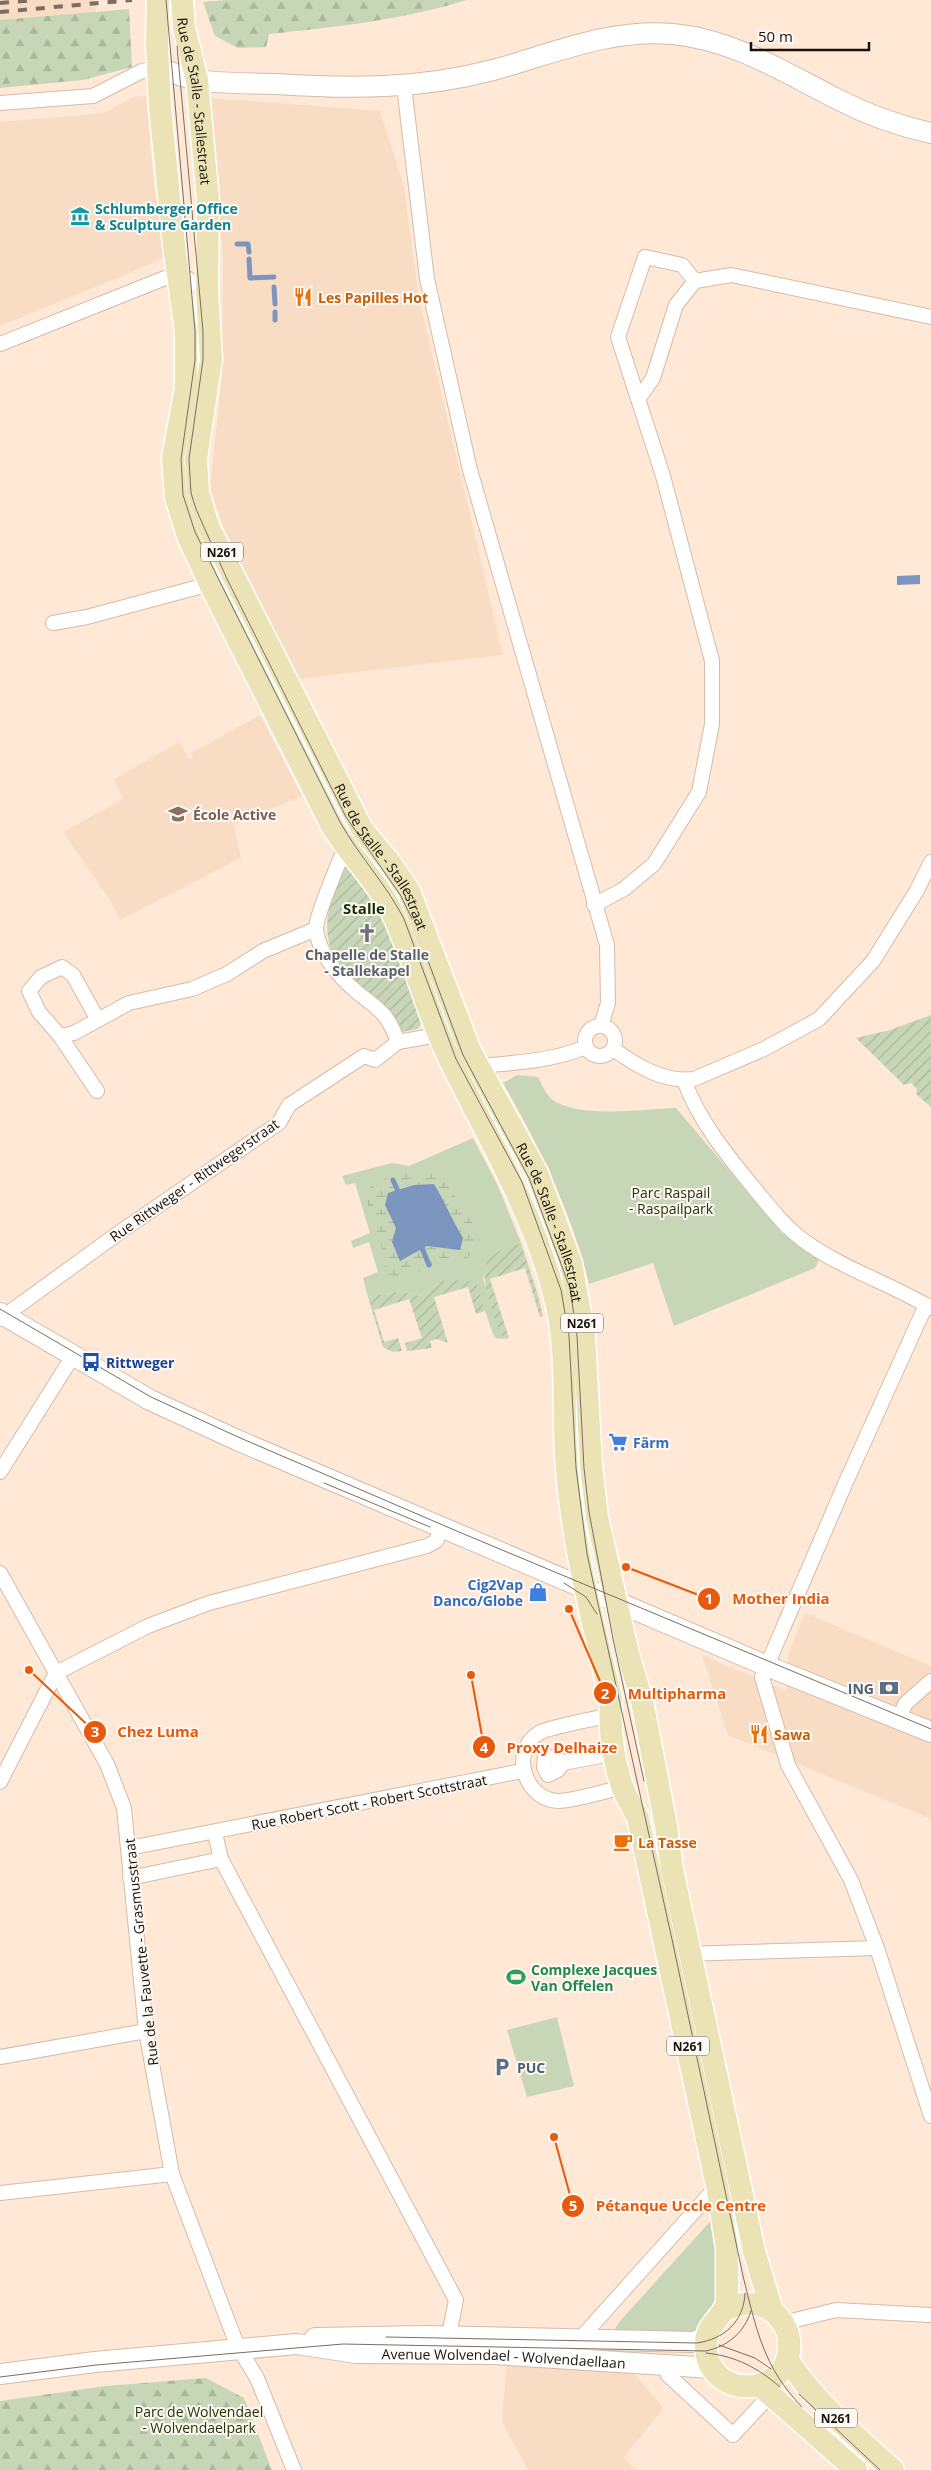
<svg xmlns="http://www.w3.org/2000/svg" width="931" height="2470" font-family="'Open Sans',sans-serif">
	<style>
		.built { fill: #f9dcc4 }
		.green { fill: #c8d6b8 }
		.forest { fill: url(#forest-firs) }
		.wetland { fill: url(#wetland-marsh); fill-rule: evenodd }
		.garden { fill: url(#garden-furrows) }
		.water { fill: #7c95be }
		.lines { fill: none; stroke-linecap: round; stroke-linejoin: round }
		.stream { stroke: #7c95be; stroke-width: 5 }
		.street-casing { stroke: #d2bcaa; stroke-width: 16 }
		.secondary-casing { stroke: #d2bcaa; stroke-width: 22 }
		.primary-casing { stroke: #fff; stroke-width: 25 }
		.street { stroke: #fff; stroke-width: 14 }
		.secondary { stroke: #fff; stroke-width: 20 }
		.primary { stroke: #ebe2b6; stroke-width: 22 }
		.tram { stroke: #7b6d61; stroke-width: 1 }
		.rail { stroke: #7b6d61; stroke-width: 4; stroke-dasharray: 9 9; stroke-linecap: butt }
		.labels { text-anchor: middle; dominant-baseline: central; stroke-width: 4; stroke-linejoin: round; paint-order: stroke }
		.shield { fill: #fdf9f5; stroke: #5d5751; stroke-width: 1 }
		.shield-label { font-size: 12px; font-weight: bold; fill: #19120b }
		.street-label { font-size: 14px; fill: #19120b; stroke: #fdf9f5 }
		.culture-label { font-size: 14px; font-weight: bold; fill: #0d838f; stroke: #fdf9f5; text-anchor: start }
		.food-label { font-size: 14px; font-weight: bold; fill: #c56008; stroke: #fdf9f5; text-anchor: start }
		.education-label { font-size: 14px; font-weight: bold; fill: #785e54; stroke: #fdf9f5; text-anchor: start }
		.worship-label { font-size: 14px; font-weight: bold; fill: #5b616d; stroke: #fdf9f5 }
		.park-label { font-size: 14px; fill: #233501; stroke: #fdf9f5 }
		.transit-label { font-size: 14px; font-weight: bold; fill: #164399; stroke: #fdf9f5; text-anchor: start }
		.shop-label { font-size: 14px; font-weight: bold; fill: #366cbe; stroke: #fdf9f5; text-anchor: start }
		.service-label { font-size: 14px; font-weight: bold; fill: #4e5e75; stroke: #fdf9f5; text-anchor: end }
		.leisure-label { font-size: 14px; font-weight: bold; fill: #27864d; stroke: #fdf9f5; text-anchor: start }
		.neighbourhood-label { font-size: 15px; font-weight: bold; fill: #173101; stroke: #fdf9f5 }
		.leader { fill: none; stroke: #e8590c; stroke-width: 2 }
		.callout-dot { fill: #e8590c; stroke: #fdf9f5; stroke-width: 2 }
		.mark-label { font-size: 15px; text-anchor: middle; font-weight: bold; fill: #fff }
		.callout-label { font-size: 15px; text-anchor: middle; font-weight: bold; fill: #e8590c; stroke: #fdf9f5; stroke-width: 4; stroke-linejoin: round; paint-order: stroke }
	</style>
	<defs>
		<pattern id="forest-firs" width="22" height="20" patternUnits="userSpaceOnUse" patternTransform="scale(1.25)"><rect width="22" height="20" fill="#c8d6b8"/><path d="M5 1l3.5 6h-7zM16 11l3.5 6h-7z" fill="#abb79d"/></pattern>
		<pattern id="wetland-marsh" width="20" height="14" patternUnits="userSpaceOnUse" patternTransform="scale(1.25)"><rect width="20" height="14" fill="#c8d6b8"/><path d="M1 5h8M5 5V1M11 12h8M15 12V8" fill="none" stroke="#abb79d"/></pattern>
		<pattern id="garden-furrows" width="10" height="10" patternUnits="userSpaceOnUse" patternTransform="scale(1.25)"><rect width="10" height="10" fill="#c8d6b8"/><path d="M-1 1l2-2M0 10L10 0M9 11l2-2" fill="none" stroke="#abb79d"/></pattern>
	</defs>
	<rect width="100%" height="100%" fill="#ffe8d5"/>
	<g class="built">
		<polygon points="0,0 95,0 96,12 0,20"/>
		<polygon points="146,96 154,184 166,256 149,265 0,326 0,122 104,113 134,97"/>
		<polygon points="210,98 380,111 404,187 419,298 503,655 297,679 236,564 210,489 222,376 223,257"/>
		<polygon points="260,715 302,796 234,824 241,858 120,920 110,900 63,832 123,799 114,779 179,742 190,759 193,757 191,753"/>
		<polygon points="805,1613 931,1666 931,1819 728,1735 702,1655 786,1691 788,1655"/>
		<polygon points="507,2359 628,2367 664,2408 624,2457 635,2470 528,2470 502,2422"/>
	</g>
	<g class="green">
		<path d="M517,1075L538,1077C543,1086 546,1097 556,1102C585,1118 643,1109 676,1108L782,1233L820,1258L815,1268L674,1326L653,1263L589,1284C572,1213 539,1146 503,1083Z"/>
		<polygon points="473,1138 498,1186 521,1243 497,1251 491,1256 483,1279 503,1339 495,1338 493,1334 475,1282 441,1281 419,1296 400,1291 368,1297 363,1278 378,1272 369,1242 353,1248 351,1241 370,1233 355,1183 346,1185 342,1176 392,1163 409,1166"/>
		<polygon points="557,2017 574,2086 527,2097 507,2030"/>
		<polygon points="716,2215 721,2297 700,2332 690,2336 612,2334 620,2321"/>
	</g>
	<g class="forest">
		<path d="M225,0H467C402,20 336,27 269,34L266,47L238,48L215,36L203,2Z"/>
		<polygon points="129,9 132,67 83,80 0,88 0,20"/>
		<polygon points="206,2378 244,2398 272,2470 0,2470 0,2401 106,2386"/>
	</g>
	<path class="wetland" d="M438,1170C453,1177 450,1188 458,1201C465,1212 480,1230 477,1245C473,1264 443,1262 430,1266C419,1270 411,1278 398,1278C394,1277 391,1275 387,1274C383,1263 383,1251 380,1240C376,1226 367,1211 367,1196C369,1173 421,1172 438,1170ZM434,1184C445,1202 452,1220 463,1238L459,1250L427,1246L405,1260L392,1242L396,1228L388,1193L414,1185Z"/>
	<g class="garden">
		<path d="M348,861L384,907L421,1024L418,1029L402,1032C388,1004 379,1001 356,982C312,945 328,908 342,862Z"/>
		<polygon points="931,1015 931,1107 916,1094 917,1089 911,1083 904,1085 856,1038 890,1030"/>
		<path d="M521,1243L537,1292L543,1316L540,1317L525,1268L490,1279L509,1338L503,1339C496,1318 473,1273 492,1255C500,1248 512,1246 521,1243Z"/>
		<polygon points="464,1280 476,1282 485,1311 476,1314 468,1287 434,1297 448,1343 437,1339 430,1341 432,1348 407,1351 405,1343 422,1338 409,1299 374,1310 384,1342 398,1338 402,1351 393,1352 383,1347 368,1297 400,1291 419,1296 441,1281"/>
	</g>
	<g class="water">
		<polygon points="920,575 920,584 897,585 897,576"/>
		<path d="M434,1184C445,1202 452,1220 463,1238L460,1250L427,1246L400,1261L392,1242L396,1228L385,1205L388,1193L414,1185Z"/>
	</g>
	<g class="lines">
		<g class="stream">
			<polyline points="237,244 248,244 249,252"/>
			<polyline points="249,259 250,278 274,277"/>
			<polyline points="274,287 275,304"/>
			<polyline points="275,312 275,320"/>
			<polyline points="393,1180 400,1196"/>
			<polyline points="420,1243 429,1265"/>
		</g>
		<g class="street-casing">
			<g id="street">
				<polyline points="404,86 427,279 470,470 607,945 608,1003 601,1026"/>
				<polyline points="0,103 93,96 142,71 158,68"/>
				<polyline points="0,344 165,278 184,276 207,292"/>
				<polyline points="639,398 653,378 676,305 695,281"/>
				<polyline points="53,623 87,617 210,584"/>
				<path d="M345,847C339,863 315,917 316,930C320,956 339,977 358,993C380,1010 388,1014 398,1042"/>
				<polyline points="594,905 624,889 654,864 699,792 712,724 712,661 663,476 618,337 645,257 682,265 695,281 731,275 931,317"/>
				<circle cx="600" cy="1041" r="15"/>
				<polyline points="60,1036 74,1033 129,1003 192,989 227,974 263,951 316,929"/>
				<path d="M613,1049C636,1065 663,1083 694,1079L764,1049L819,1019L873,961L916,892L931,862"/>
				<path d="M478,1066C513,1063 553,1061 586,1047"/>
				<path d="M684,1080C699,1121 726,1154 754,1188C769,1206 784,1226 803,1240C842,1269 890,1283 931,1308"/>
				<polyline points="97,1091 60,1036 39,1012 29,991 41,977 62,967 73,975 98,1020"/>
				<polyline points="926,1305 845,1484 762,1677 788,1765 851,1880 877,1948 931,2116"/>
				<polyline points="0,1319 120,1232 279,1123 289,1105 364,1056 375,1060 398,1042 438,1035"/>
				<polyline points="0,1472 73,1356"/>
				<polyline points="0,1573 107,1764 124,1808 146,2031 172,2174 237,2345 257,2378 294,2470"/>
				<path d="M610,1715C596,1719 548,1727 539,1733C509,1751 525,1800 558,1801C573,1801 607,1791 622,1787"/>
				<polyline points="899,1719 905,1704 931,1681"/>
				<polyline points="563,1763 558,1770 548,1775 544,1767 545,1757 557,1758 563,1763 610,1754"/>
				<polyline points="0,1782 56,1673 148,1626 209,1603 427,1546 436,1541 442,1528"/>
				<polyline points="215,1833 221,1859 456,2300 447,2345"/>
				<polyline points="129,1848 522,1771"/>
				<polyline points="130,1878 221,1859"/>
				<polyline points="683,1954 877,1948"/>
				<polyline points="0,2057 146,2031"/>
				<polyline points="0,2193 172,2174"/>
				<polyline points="783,2323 836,2310 931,2315"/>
				<polyline points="580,2339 717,2186"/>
				<polyline points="664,2364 668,2375 733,2435 770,2395"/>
			</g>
		</g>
		<g class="secondary-casing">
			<g id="secondary">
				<path d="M158,68C171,72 184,77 197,80C223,84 251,83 277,84C350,89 421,89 493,70C552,54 611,28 673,34C734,40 784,72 837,99C866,114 899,126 931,133"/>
				<polyline points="0,1313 150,1400 237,1440 767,1666 931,1732"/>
				<polyline points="315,2338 427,2336 694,2342 707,2336"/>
				<path id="s1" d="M0,2374L95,2362L297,2344L356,2353L494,2354L712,2368"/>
			</g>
		</g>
		<g class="primary-casing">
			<g id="primary">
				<path d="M158,0L157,45L160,107L174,245L186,332V388L173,458L176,497L188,536L210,584L332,826C349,854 374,878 389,906C414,956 426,1012 451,1062C489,1140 536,1217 556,1302C569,1356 562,1414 567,1469C573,1547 593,1623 611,1698C609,1727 613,1759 622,1786C626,1797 633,1808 638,1818L717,2186L727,2248V2302C724,2318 706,2323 706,2344C705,2403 795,2399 789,2340C788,2329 781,2318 772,2311C758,2301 741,2302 725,2310"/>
				<path id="s2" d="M182,0L184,28L197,80L208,200L207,292L211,359L196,459L198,492L208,526L362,829L390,863L409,891L470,1051L537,1173L571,1263L584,1335L591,1466L597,1517L628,1654L642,1701L666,1826L672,1869L754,2251L772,2311"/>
				<path d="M787,2359C815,2402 855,2436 893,2470"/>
				<polyline points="758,2386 765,2390 856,2470"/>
			</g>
		</g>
		<use href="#street" class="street"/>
		<use href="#secondary" class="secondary"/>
		<use href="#primary" class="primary"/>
		<g class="tram">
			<path d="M166,0L195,331V360L181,459L183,495L195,532L340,822C359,856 386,884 404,919L456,1059L522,1182L561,1290L569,1336L576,1468L587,1554L673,1944L743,2276C756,2328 763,2367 802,2407"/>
			<polyline points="177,46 203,331 203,360 189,459 191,493 196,509 227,579 346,817 401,896 412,919"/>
			<polyline points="427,958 463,1055 529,1178 570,1288 577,1336 584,1468 589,1512 613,1639 644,1781"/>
			<polyline points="0,1309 151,1397 238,1437 459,1532 931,1729"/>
			<polyline points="324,1483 430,1527"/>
			<polyline points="564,1583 586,1597 597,1614"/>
			<path d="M386,2337L697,2343C724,2339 744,2322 745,2293"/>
			<polyline points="719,2345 755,2358 771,2369"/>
			<path d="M706,2353C736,2356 758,2368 780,2387"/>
			<path d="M0,2377L96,2365L343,2344L706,2351C728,2346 744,2333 751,2311"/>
			<polyline points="799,2394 880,2470"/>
		</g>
		<g class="rail">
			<polyline points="0,3 35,0"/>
			<polyline points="0,12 132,0"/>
		</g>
	</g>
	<defs>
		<g id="museum-bare" transform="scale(1.5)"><path d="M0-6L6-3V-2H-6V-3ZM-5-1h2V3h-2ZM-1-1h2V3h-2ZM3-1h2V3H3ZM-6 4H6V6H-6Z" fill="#0f9aa8" stroke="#fdf9f5" stroke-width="2.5" paint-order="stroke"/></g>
		<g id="restaurant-bare" transform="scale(1.5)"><path d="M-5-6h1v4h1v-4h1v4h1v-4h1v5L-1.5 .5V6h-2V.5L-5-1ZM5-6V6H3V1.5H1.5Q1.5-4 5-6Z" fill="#e8710a" stroke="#fdf9f5" stroke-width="2.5" paint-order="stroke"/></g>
		<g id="school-bare" transform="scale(1.5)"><path d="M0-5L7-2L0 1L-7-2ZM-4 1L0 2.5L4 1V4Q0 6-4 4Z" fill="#8d6e63" stroke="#fdf9f5" stroke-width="2.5" paint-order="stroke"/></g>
		<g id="church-bare" transform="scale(1.5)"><path d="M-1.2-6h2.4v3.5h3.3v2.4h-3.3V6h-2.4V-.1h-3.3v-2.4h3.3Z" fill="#6b7280" stroke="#fdf9f5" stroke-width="2.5" paint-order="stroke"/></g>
		<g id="bus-bare" transform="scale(1.5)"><path d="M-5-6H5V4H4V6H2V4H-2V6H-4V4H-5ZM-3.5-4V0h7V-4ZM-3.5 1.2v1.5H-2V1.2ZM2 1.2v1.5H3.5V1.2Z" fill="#1a4fb4" stroke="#fdf9f5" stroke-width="2.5" paint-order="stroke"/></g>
		<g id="supermarket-bare" transform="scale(1.5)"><path d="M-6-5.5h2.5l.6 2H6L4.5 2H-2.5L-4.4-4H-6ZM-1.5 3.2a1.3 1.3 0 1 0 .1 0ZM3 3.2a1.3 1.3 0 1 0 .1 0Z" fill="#3f7fe0" stroke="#fdf9f5" stroke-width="2.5" paint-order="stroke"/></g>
		<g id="shop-bare" transform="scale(1.5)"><path d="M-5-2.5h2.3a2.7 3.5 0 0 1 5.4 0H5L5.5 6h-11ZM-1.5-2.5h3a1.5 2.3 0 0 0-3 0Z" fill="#3f7fe0" stroke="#fdf9f5" stroke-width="2.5" paint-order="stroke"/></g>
		<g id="bank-bare" transform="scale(1.5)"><path d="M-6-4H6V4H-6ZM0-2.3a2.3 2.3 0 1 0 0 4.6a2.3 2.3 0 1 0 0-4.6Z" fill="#5c6f8a" stroke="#fdf9f5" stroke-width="2.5" paint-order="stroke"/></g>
		<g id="cafe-bare" transform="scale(1.5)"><path d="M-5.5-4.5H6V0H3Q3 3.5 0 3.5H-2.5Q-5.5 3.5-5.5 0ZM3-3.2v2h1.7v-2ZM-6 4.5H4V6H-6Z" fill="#e8710a" stroke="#fdf9f5" stroke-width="2.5" paint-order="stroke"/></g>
		<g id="stadium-bare" transform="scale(1.5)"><path d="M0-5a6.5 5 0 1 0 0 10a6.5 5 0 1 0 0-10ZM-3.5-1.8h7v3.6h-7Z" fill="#2e9e5b" stroke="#fdf9f5" stroke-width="2.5" paint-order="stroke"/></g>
		<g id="parking-bare" transform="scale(1.5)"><path d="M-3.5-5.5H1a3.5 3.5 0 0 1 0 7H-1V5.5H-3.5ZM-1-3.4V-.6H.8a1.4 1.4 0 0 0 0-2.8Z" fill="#5c6f8a" stroke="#fdf9f5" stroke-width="2.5" paint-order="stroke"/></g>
	</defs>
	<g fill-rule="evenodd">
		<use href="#museum-bare" x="80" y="216"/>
		<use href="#restaurant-bare" x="303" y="297"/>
		<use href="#school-bare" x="178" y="814"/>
		<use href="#church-bare" x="367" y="933"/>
		<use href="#bus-bare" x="91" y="1362"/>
		<use href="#supermarket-bare" x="618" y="1442"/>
		<use href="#shop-bare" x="538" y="1592"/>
		<use href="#bank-bare" x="889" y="1688"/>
		<use href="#restaurant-bare" x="759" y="1734"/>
		<use href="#cafe-bare" x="623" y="1842"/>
		<use href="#stadium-bare" x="516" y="1977"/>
		<use href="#parking-bare" x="502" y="2067"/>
	</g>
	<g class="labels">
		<g class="shield">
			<rect x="201" y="542.5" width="42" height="19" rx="4"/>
			<rect x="561" y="1313.5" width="42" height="19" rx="4"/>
			<rect x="667" y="2036.5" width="42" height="19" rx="4"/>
			<rect x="815" y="2408.5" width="42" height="19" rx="4"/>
		</g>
		<g class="shield-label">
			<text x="222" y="552">N261</text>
			<text x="582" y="1323">N261</text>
			<text x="688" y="2046">N261</text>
			<text x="836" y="2418">N261</text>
		</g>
		<g class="street-label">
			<text stroke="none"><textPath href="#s2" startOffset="102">Rue de Stalle - Stallestraat</textPath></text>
			<text stroke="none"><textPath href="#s2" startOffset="905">Rue de Stalle - Stallestraat</textPath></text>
			<text transform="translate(194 1180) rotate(-35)">Rue Rittweger - Rittwegerstraat</text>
			<text stroke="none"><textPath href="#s2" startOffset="1310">Rue de Stalle - Stallestraat</textPath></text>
			<text transform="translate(369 1802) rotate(-11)">Rue Robert Scott - Robert Scottstraat</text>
			<text transform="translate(141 1952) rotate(-96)">Rue de la Fauvette - Grasmusstraat</text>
			<text stroke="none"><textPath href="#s1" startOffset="506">Avenue Wolvendael - Wolvendaellaan</textPath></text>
		</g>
		<g class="culture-label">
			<text x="95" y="208">Schlumberger Office<tspan x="95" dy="16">&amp; Sculpture Garden</tspan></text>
		</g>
		<g class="food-label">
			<text x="318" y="297">Les Papilles Hot</text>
			<text x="774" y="1734">Sawa</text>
			<text x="638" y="1842">La Tasse</text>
		</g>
		<g class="education-label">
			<text x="193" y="814">École Active</text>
		</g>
		<g class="worship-label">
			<text x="367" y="954">Chapelle de Stalle<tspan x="367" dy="16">- Stallekapel</tspan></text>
		</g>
		<g class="park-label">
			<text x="671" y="1192">Parc Raspail<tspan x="671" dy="16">- Raspailpark</tspan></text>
			<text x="199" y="2411">Parc de Wolvendael<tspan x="199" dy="16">- Wolvendaelpark</tspan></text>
		</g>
		<g class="transit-label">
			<text x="106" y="1362">Rittweger</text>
		</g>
		<g class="shop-label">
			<text x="633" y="1442">Färm</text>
			<text x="523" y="1584" text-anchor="end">Cig2Vap<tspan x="523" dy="16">Danco/Globe</tspan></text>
		</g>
		<g class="service-label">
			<text x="874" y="1688">ING</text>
			<text x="517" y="2067" text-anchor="start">PUC</text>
		</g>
		<g class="leisure-label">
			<text x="531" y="1969">Complexe Jacques<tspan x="531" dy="16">Van Offelen</tspan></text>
		</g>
		<g class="neighbourhood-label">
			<text x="364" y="908">Stalle</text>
		</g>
	</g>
	<path class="leader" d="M626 1567L709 1599M569 1609L605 1693M29 1670L95 1732M471 1675L484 1747M554 2137L573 2206"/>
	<g class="callout-dot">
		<circle cx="626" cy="1567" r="5"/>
		<circle cx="569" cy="1609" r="5"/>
		<circle cx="29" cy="1670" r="5"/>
		<circle cx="471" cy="1675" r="5"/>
		<circle cx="554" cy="2137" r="5"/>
		<circle cx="709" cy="1599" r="12"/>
		<circle cx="605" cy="1693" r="12"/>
		<circle cx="95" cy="1732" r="12"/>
		<circle cx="484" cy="1747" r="12"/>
		<circle cx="573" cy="2206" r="12"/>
	</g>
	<g class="mark-label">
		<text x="709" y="1604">1</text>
		<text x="605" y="1699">2</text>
		<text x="95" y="1737">3</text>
		<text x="484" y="1753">4</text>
		<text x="573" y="2211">5</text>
	</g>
	<g class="callout-label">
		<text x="781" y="1604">Mother India</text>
		<text x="677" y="1699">Multipharma</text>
		<text x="158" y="1737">Chez Luma</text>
		<text x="562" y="1753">Proxy Delhaize</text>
		<text x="681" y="2211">Pétanque Uccle Centre</text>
	</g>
	<path d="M751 42v8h118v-8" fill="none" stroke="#19120b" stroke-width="2.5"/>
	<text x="758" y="42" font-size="15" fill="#19120b" stroke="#fdf9f5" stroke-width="4" paint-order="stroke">50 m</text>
</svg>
